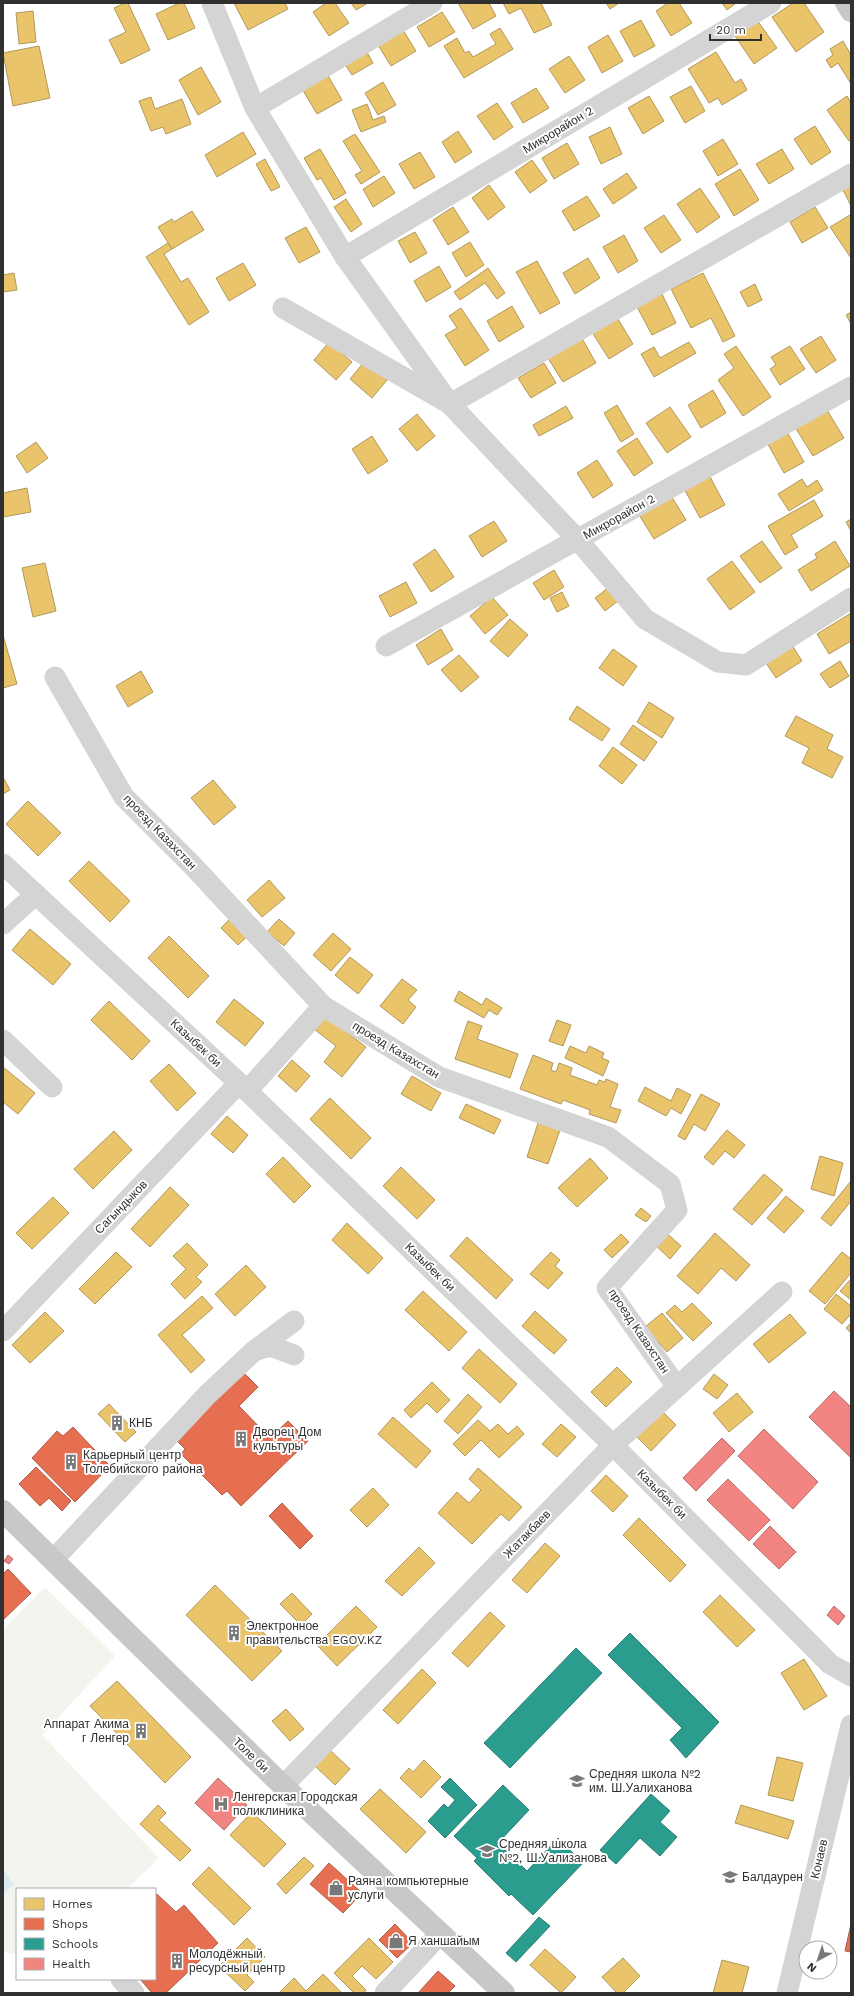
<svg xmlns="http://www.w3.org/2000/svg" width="854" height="1996" font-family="'Work Sans',sans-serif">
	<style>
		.green { fill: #f2f5ed }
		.water { fill: #dbebf2 }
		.homes { fill: #e9c46a; stroke: #b29859 }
		.shops { fill: #e76f51; stroke: #b05c47 }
		.schools { fill: #2a9d8f; stroke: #2c7c72 }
		.health { fill: #f28482; stroke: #b86b69 }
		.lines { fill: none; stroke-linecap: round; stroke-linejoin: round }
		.minor { stroke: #d4d4d4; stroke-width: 21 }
		.major { stroke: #c8c8c8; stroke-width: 22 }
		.labels { text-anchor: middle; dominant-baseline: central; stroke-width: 4; stroke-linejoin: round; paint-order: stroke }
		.street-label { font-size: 12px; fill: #303030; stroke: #fff }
		.poi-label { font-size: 12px; fill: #303030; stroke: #fff; text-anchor: start }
	</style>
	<rect width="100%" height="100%" fill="#fff"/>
	<polygon class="green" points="45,1587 115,1656 42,1735 159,1858 127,1889 17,1889 17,1954 3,1952 3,1630"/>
	<polygon class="water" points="3,1870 14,1884 3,1895"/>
	<g class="homes">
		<polygon points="125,3 128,3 150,50 121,64 109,40 126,32 114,8"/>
		<polygon points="179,3 184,3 195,28 168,40 156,14"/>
		<polygon points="234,3 285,3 288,9 248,30"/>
		<polygon points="326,3 335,3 349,23 329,36 313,12"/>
		<polygon points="351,3 368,3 356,10"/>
		<polygon points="458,3 489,3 496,16 473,29"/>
		<polygon points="503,3 541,3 552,25 534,33 521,8 509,14"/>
		<polygon points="606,3 619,3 610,9"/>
		<polygon points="668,3 679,3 692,23 671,36 656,11"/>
		<polygon points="722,3 736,3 727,10"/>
		<polygon points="793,3 804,3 824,32 796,52 772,17"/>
		<polygon points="33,11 36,42 19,44 16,13"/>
		<polygon points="442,12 455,32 429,47 417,27"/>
		<polygon points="641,20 655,46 634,57 620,31"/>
		<polygon points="757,20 777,48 754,64 735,36"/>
		<polygon points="500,28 513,49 464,78 444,46 457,38 465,53 469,51 473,57 496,44 490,34"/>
		<polygon points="403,30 416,51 391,66 378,45"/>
		<polygon points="608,35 623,61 602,73 588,47"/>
		<polygon points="843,41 851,55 851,84 838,63 831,68 826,60 833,55 830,49"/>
		<polygon points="363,45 373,63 352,75 341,58"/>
		<polygon points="39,46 50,98 13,106 3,53"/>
		<polygon points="716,52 735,83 741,79 747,90 722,105 718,98 709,103 688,69"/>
		<polygon points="569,56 585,80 565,93 549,69"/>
		<polygon points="201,67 221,102 198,115 179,80"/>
		<polygon points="326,72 342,100 317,114 301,87"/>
		<polygon points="383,82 396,105 378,115 365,93"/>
		<polygon points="691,86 705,111 685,123 670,97"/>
		<polygon points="536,88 549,108 523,123 511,103"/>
		<polygon points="649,96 664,121 643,134 628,108"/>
		<polygon points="847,96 851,103 851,139 849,141 827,110"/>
		<polygon points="151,97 155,109 182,99 191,124 166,134 163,127 151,131 139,101"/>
		<polygon points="497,103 513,127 494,140 477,116"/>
		<polygon points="367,104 373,120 384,116 386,122 361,132 352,110"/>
		<polygon points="815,126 831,152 811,165 794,139"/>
		<polygon points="610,127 622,154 601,164 589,137"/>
		<polygon points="458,131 472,152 455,163 442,142"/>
		<polygon points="243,132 256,154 217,177 205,155"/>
		<polygon points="355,134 380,172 361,184 355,175 362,171 343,141"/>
		<polygon points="723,139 738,164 718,176 703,151"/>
		<polygon points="567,143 579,164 554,179 542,158"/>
		<polygon points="320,149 346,193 334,200 321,178 317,180 304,158"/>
		<polygon points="782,149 794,169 769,184 756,164"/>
		<polygon points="420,152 435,177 414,189 399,164"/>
		<polygon points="265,159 280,187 271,191 256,164"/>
		<polygon points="532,160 547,181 530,193 515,172"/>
		<polygon points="740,169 759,200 734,216 715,184"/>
		<polygon points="627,173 637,188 613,204 603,189"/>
		<polygon points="384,176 395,193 373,207 363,189"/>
		<polygon points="851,181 851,206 841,186"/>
		<polygon points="489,185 505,207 488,220 472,198"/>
		<polygon points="700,188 720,217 697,233 677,204"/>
		<polygon points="587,196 600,216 574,231 562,211"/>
		<polygon points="346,199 362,224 351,232 334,207"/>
		<polygon points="453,207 469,232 448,245 433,220"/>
		<polygon points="815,207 828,228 802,243 790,222"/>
		<polygon points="192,211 204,230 172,249 158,227 172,219 174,222"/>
		<polygon points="664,215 681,240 661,253 644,228"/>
		<polygon points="850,215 851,217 851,258 830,227"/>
		<polygon points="306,227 320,252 299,263 285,238"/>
		<polygon points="415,232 427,253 410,263 398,241"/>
		<polygon points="624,235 638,261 618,273 603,247"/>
		<polygon points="470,242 484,265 466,277 452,253"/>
		<polygon points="168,243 172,249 164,254 181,282 188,278 209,312 189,325 146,257"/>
		<polygon points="588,258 600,278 575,294 563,273"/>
		<polygon points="537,261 560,303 540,314 516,272"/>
		<polygon points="243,263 256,285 229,301 216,278"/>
		<polygon points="439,266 451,287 426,302 414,281"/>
		<polygon points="488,268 505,293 497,299 485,283 460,300 454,292"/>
		<polygon points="14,273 17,290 3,292 3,275"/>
		<polygon points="703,273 735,336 723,342 711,318 691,328 671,289"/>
		<polygon points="755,284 762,300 748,307 740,292"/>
		<polygon points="661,292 676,323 652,335 636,305"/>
		<polygon points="512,306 524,327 499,342 487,321"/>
		<polygon points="461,308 489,350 465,366 445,335 457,328 449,316"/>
		<polygon points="851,312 851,324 846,315"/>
		<polygon points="618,319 633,344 609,359 590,329"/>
		<polygon points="580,335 596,363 563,382 546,355"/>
		<polygon points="821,336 836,360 816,373 800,349"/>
		<polygon points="329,342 352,362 336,380 314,360"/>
		<polygon points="689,342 696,353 654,377 641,354 654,347 660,358"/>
		<polygon points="736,346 771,397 743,416 718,380 734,368 724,354"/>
		<polygon points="790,346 805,369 780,385 770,369 776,365 771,357"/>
		<polygon points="365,361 387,380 372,398 350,379"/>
		<polygon points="544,363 556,383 531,398 518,378"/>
		<polygon points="713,390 726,413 701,428 688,405"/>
		<polygon points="617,405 634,434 621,442 604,413"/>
		<polygon points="824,405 844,438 813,456 793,424"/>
		<polygon points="566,406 573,418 539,436 533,425"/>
		<polygon points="670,407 691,437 667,453 646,423"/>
		<polygon points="417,414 435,436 417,451 399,429"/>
		<polygon points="785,428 804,462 784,473 765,439"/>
		<polygon points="372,436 388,461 368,474 352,449"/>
		<polygon points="637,438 653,463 634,476 617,451"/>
		<polygon points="36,442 48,458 27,473 16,456"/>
		<polygon points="597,460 613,485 593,498 577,473"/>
		<polygon points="708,473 725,505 700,518 683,487"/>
		<polygon points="802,479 807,487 817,480 823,490 789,511 778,494"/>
		<polygon points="27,488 31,512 3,517 3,493"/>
		<polygon points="670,494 686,520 654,539 638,513"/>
		<polygon points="814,500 823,516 791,535 798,547 785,555 768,526"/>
		<polygon points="851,519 851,531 846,522"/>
		<polygon points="494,521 507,541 482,557 469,536"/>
		<polygon points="762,541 782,568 760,583 740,556"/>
		<polygon points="835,541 850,566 811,591 798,570 817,558 815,554"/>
		<polygon points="435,549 454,577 431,592 413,564"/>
		<polygon points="732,561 755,592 730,610 707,579"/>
		<polygon points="45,563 56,611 33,617 22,568"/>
		<polygon points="554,570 564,587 544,600 533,583"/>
		<polygon points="406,582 417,603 390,617 379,596"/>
		<polygon points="608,588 618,601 605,611 595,598"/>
		<polygon points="562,592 569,606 557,612 550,598"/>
		<polygon points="492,597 508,615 485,634 470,616"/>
		<polygon points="851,613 851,641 829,654 817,634"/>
		<polygon points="510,619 528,635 508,657 490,641"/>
		<polygon points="441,629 453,650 428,665 416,645"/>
		<polygon points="3,635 17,684 3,688"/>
		<polygon points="790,642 802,661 776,678 764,660"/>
		<polygon points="613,649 637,666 623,686 599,668"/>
		<polygon points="459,655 479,677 461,692 441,670"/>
		<polygon points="840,661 849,676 830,688 820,674"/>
		<polygon points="141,671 153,692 128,707 116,686"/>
		<polygon points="649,702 674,718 662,738 637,722"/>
		<polygon points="577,706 610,729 602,741 569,719"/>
		<polygon points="796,716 833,735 827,749 843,757 832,778 802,763 809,748 785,736"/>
		<polygon points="633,725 657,742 644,761 620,744"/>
		<polygon points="613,747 637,765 622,784 599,766"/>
		<polygon points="3,777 10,790 3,794"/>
		<polygon points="213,780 236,807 214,825 191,798"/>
		<polygon points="28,801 61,833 38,856 6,824"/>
		<polygon points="89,861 130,901 110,922 69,881"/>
		<polygon points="269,880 285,898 262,917 247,900"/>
		<polygon points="235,914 252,932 238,945 221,928"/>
		<polygon points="279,919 295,933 284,946 267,932"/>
		<polygon points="30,929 71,964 53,985 12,950"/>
		<polygon points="333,933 351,949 331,971 313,955"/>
		<polygon points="169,936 209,976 188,998 148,958"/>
		<polygon points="350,957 373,975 358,994 335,975"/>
		<polygon points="402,979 417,990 408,1000 416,1007 403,1024 380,1006"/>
		<polygon points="459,991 482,1005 486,998 502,1008 497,1015 489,1010 484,1018 454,1001"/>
		<polygon points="234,999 264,1023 245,1046 216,1022"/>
		<polygon points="109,1001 150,1041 132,1060 91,1020"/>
		<polygon points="324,1015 366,1047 342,1077 324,1062 336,1046 314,1029"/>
		<polygon points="557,1020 571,1025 563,1046 549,1041"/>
		<polygon points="468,1021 482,1026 477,1039 518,1054 510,1078 455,1059"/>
		<polygon points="570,1046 586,1053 589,1046 604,1053 602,1058 609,1061 603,1076 565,1058"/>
		<polygon points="533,1055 553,1063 551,1070 556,1072 559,1063 572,1068 570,1075 597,1085 599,1080 605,1082 606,1079 618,1084 610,1107 621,1110 616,1123 589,1114 590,1110 563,1100 561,1104 520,1089"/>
		<polygon points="292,1060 310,1076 296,1092 278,1076"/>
		<polygon points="169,1064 196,1093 177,1111 150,1081"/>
		<polygon points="3,1067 35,1093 18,1114 3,1102"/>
		<polygon points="412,1076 441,1093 431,1111 401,1094"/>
		<polygon points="645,1087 671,1101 677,1088 691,1095 681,1114 671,1108 666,1116 638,1101"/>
		<polygon points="701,1094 720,1104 705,1131 694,1124 685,1140 678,1136"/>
		<polygon points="330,1098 371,1138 351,1159 310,1119"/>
		<polygon points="466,1104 501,1120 494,1134 459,1118"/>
		<polygon points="227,1116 248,1135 233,1153 211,1134"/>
		<polygon points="538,1123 560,1130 548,1164 527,1157"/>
		<polygon points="727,1130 745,1145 734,1158 725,1151 713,1165 704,1157"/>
		<polygon points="114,1131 132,1150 93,1189 74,1169"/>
		<polygon points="820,1156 843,1163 834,1196 811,1189"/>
		<polygon points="283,1157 311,1186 294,1203 266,1174"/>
		<polygon points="590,1158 608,1178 577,1207 558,1188"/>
		<polygon points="401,1167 435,1200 417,1219 383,1186"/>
		<polygon points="764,1174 783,1190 752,1225 733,1209"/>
		<polygon points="851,1181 851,1201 831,1226 821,1218"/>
		<polygon points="170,1187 189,1205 150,1247 131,1229"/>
		<polygon points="786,1196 804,1211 784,1233 767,1218"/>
		<polygon points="53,1197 69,1213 32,1249 16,1233"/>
		<polygon points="641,1208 651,1216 646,1222 635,1215"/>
		<polygon points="347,1223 383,1258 368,1274 332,1240"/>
		<polygon points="661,1228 681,1246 670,1259 650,1240"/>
		<polygon points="715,1233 750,1265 736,1281 721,1268 698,1294 677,1276"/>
		<polygon points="621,1234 629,1242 612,1258 604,1250"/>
		<polygon points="467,1237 513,1280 496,1299 450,1256"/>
		<polygon points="187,1243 208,1265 196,1277 202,1282 185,1299 171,1284 186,1269 173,1256"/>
		<polygon points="116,1252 132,1267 95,1304 79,1289"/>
		<polygon points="551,1252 560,1260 555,1266 563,1273 548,1289 530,1274"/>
		<polygon points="842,1252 851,1259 851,1273 825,1304 809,1291"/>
		<polygon points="246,1265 266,1287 235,1316 215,1294"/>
		<polygon points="851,1279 851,1300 840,1291"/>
		<polygon points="423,1291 467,1332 449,1351 405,1310"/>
		<polygon points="836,1294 851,1306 851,1314 842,1324 824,1309"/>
		<polygon points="202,1296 213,1308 182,1335 205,1360 191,1373 158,1335"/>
		<polygon points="692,1303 712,1323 693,1341 666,1313 675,1305 682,1312"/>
		<polygon points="535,1311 567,1340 554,1354 522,1326"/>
		<polygon points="45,1312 64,1331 30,1363 12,1345"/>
		<polygon points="662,1313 683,1338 667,1352 645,1327"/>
		<polygon points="790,1314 806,1333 769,1363 753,1344"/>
		<polygon points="851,1323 851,1333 846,1328"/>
		<polygon points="479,1349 517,1384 500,1403 462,1368"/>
		<polygon points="617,1367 632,1382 606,1407 591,1392"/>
		<polygon points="714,1374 728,1385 717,1399 703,1389"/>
		<polygon points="432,1382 450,1400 437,1413 427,1403 411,1418 404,1410"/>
		<polygon points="737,1393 753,1412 729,1432 713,1413"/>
		<polygon points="468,1394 482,1407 458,1434 444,1421"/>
		<polygon points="109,1404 136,1432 125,1442 98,1414"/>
		<polygon points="662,1411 676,1425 651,1451 636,1436"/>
		<polygon points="393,1417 431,1451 416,1468 378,1434"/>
		<polygon points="478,1420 490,1431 498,1424 508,1434 517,1426 524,1434 499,1458 481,1440 465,1456 453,1444"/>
		<polygon points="561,1424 576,1437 557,1457 542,1444"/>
		<polygon points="478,1468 522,1507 509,1521 501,1514 472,1544 438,1513 457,1492 469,1503 481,1490 469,1479"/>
		<polygon points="606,1475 628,1496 613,1512 591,1491"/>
		<polygon points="373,1488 389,1505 367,1527 350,1510"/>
		<polygon points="639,1518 686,1565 670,1582 623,1535"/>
		<polygon points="545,1543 560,1556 527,1593 512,1580"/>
		<polygon points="419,1547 435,1563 402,1596 385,1581"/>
		<polygon points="215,1585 282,1651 252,1681 186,1615"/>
		<polygon points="292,1593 312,1614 301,1625 280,1604"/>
		<polygon points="720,1595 755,1630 737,1647 703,1612"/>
		<polygon points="356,1606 377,1627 337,1666 317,1645"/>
		<polygon points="490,1612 505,1626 468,1667 452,1653"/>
		<polygon points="804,1659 827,1696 804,1710 781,1673"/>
		<polygon points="422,1669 436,1683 398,1724 383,1710"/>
		<polygon points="117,1681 191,1757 165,1783 90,1706"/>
		<polygon points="286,1709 304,1729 290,1741 272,1721"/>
		<polygon points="330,1750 350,1769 335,1785 315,1766"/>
		<polygon points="777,1757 803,1763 793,1801 768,1795"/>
		<polygon points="424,1760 441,1777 421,1798 400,1778 409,1768 413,1772"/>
		<polygon points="380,1789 426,1832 406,1853 360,1809"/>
		<polygon points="158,1805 166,1813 159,1820 191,1850 180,1861 140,1824"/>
		<polygon points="741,1805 794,1821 788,1839 735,1823"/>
		<polygon points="252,1812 286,1844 264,1867 230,1835"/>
		<polygon points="304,1857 314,1866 286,1894 277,1884"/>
		<polygon points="209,1867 251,1908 234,1925 192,1884"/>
		<polygon points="247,1938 265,1957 247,1975 254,1982 245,1991 219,1966"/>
		<polygon points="369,1938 393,1962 376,1979 362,1966 352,1976 366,1990 364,1993 354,1993 334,1973"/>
		<polygon points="545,1949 576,1977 561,1993 530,1965"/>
		<polygon points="623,1958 640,1976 623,1993 617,1993 602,1977"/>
		<polygon points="722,1960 749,1967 742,1993 713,1993"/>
		<polygon points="323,1974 342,1993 279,1993 294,1978 306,1991"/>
	</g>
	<g class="shops">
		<polygon points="241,1370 258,1387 239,1406 270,1438 288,1421 308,1441 241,1506 227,1491 222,1495 181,1454 185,1449 173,1437"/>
		<polygon points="73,1427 110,1466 75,1502 32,1458 57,1431 63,1436"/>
		<polygon points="36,1467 71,1501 62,1511 49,1498 40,1506 19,1484"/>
		<polygon points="282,1503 313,1536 300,1549 269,1516"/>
		<polygon points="8,1569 31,1593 3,1620 3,1574"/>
		<polygon points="329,1863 362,1893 343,1913 310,1884"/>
		<polygon points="157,1894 176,1912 184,1905 218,1943 166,1993 152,1993 140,1979 155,1979 155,1896"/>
		<polygon points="395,1924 413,1943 397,1958 379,1940"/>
		<polygon points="851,1924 851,1952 845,1951"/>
		<polygon points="438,1971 455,1986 448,1993 418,1993"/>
	</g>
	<g class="schools">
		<polygon points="630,1633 719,1722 686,1758 670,1740 682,1728 608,1655"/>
		<polygon points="576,1648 602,1673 510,1768 484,1743"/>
		<polygon points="450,1778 477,1805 445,1838 428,1821 444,1804 448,1808 455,1800 441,1787"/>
		<polygon points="503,1785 529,1810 498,1843 527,1871 558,1838 583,1863 533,1915 511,1894 509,1896 474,1861 477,1858 454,1836"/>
		<polygon points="651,1794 670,1811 660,1822 677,1837 660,1856 640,1838 616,1864 600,1850"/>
		<polygon points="539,1917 550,1926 516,1962 506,1953"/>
	</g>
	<g class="health">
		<polygon points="834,1391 851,1407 851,1458 809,1417"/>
		<polygon points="764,1429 818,1482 793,1509 738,1456"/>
		<polygon points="722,1438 735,1451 696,1491 683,1478"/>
		<polygon points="728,1479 770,1520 749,1541 707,1500"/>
		<polygon points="770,1526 796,1552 779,1569 753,1544"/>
		<polygon points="8,1555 13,1559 9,1564 4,1561"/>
		<polygon points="834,1606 845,1616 838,1625 827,1615"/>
		<polygon points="218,1778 247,1805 224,1830 195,1803"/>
	</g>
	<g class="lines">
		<g class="minor">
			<polyline points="212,3 255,108 345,257 450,404 578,540 645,619 718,662 746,665 851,598"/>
			<polyline points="255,108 432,3"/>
			<polyline points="345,257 771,3"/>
			<polyline points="283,308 450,404 851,174"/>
			<polyline points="386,646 851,387"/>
			<polyline points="55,677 124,797 193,866 323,1006 439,1077 608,1137 670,1184 677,1210 607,1288 677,1387"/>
			<polyline points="3,864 239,1083 613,1445 830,1664 851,1676"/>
			<polyline points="3,924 36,894"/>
			<polyline points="3,1040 52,1087"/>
			<polyline points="247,1091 323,1006"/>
			<polyline points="3,1331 239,1083"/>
			<polyline points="254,1351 294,1321"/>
			<polyline points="53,1560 207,1395 254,1351 266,1347 273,1347 294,1355"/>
			<polyline points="283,1786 613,1445 782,1292"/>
			<polyline points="121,1979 134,1993"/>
			<polyline points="385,1993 440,1934"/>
			<polyline points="787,1993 851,1725"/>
		</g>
		<g class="major">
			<polyline points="846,3 851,11"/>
			<polyline points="3,1511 283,1786 504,1993"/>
		</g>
	</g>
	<defs>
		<g id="building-bare" transform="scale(1.2)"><path d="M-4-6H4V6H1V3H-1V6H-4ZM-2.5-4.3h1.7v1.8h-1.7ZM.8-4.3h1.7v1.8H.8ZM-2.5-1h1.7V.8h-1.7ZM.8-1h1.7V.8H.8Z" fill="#787878" stroke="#fff" stroke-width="2.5" paint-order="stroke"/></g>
		<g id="school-bare" transform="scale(1.2)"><path d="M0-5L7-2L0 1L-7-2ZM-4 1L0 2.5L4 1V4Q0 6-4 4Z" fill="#787878" stroke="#fff" stroke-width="2.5" paint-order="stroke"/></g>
		<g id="hospital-bare" transform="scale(1.2)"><path d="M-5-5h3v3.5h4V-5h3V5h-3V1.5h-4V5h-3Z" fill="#787878" stroke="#fff" stroke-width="2.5" paint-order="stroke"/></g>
		<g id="shop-bare" transform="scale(1.2)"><path d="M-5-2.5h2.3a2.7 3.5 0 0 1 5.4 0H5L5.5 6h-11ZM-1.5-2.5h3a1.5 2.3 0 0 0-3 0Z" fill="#787878" stroke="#fff" stroke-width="2.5" paint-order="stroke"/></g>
	</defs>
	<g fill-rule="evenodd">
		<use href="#building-bare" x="117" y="1423"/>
		<use href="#building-bare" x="241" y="1439"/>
		<use href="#building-bare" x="71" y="1462"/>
		<use href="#building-bare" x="234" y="1633"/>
		<use href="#building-bare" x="141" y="1731"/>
		<use href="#school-bare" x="577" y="1781"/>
		<use href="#hospital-bare" x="221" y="1804"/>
		<use href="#school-bare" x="487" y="1851"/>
		<use href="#school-bare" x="730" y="1877"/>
		<use href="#shop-bare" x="336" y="1888"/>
		<use href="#shop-bare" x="396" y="1941"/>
		<use href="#building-bare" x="177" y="1961"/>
	</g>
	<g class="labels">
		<g class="street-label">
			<text transform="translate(558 130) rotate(-31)">Микрорайон 2</text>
			<text transform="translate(619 517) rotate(-29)">Микрорайон 2</text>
			<text transform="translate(160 832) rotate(46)">проезд Казахстан</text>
			<text transform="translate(196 1043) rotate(43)">Казыбек би</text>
			<text transform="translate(396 1050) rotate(31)">проезд Казахстан</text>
			<text transform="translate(121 1207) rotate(-46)">Сагындыков</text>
			<text transform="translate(430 1267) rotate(44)">Казыбек би</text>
			<text transform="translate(639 1331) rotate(56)">проезд Казахстан</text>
			<text transform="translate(662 1494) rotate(45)">Казыбек би</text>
			<text transform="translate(527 1534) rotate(-46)">Жатакбаев</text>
			<text transform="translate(251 1755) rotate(44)">Толе би</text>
			<text transform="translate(819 1859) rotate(-77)">Конаев</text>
		</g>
		<g class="poi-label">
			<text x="129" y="1423">КНБ</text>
			<text x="253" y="1432">Дворец Дом<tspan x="253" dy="14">культуры</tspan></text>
			<text x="83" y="1455">Карьерный центр<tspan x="83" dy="14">Толебийского района</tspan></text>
			<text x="246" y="1626">Электронное<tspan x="246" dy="14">правительства EGOV.KZ</tspan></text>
			<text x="129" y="1724" text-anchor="end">Аппарат Акима<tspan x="129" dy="14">г Ленгер</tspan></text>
			<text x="589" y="1774">Средняя школа №2<tspan x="589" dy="14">им. Ш.Уалиханова</tspan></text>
			<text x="233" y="1797">Ленгерская Городская<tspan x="233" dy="14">поликлиника</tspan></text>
			<text x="499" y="1844">Средняя школа<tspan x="499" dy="14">№2, Ш.Уализанова</tspan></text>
			<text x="742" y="1877">Балдаурен</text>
			<text x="348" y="1881">Раяна компьютерные<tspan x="348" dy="14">услуги</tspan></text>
			<text x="408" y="1941">Я ханшайым</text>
			<text x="189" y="1954">Молодёжный<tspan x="189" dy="14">ресурсный центр</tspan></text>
		</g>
	</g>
	<rect width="854" height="1996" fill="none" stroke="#303030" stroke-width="8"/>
	<rect x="16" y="1888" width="140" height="92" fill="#ffffff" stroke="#acacac"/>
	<rect x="24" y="1898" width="20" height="12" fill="#e9c46a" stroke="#acacac"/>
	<text x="52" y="1908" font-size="12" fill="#303030">Homes</text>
	<rect x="24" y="1918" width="20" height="12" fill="#e76f51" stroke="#acacac"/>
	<text x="52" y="1928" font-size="12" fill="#303030">Shops</text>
	<rect x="24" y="1938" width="20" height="12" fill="#2a9d8f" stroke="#acacac"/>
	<text x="52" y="1948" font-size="12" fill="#303030">Schools</text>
	<rect x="24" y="1958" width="20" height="12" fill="#f28482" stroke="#acacac"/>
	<text x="52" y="1968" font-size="12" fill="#303030">Health</text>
	<g transform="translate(818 1960) rotate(220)"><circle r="19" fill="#ffffff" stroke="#acacac"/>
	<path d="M0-3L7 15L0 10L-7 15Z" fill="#787878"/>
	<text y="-6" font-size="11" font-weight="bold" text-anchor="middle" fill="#303030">N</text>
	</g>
	<path d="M710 34v6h51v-6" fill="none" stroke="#303030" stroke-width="2"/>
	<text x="716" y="34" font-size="12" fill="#303030" stroke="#ffffff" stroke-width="3" paint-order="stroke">20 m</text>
</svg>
